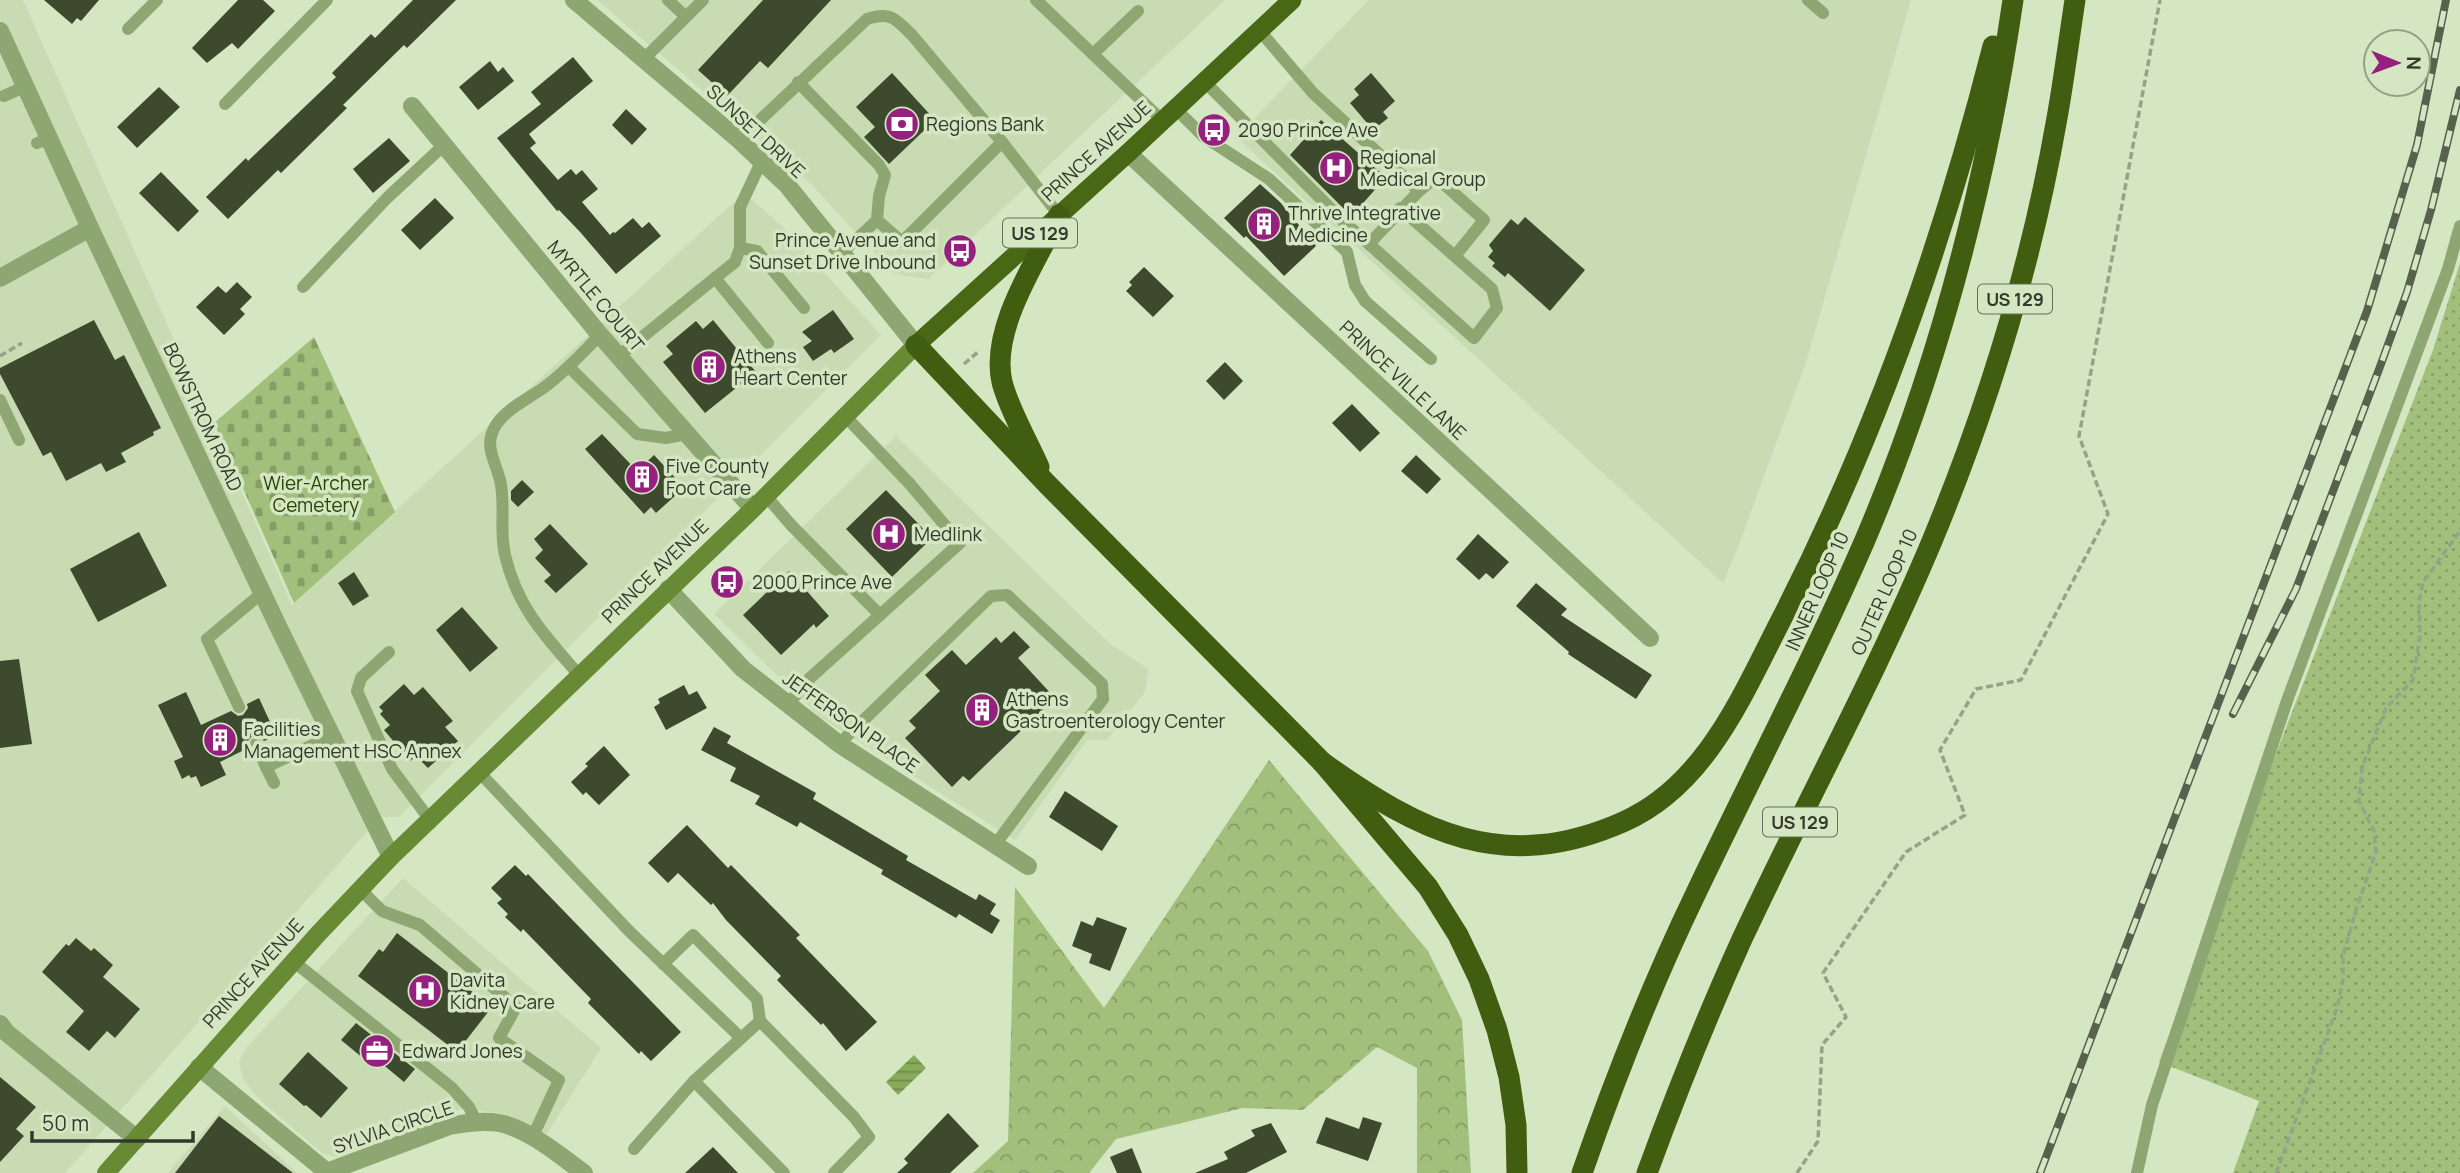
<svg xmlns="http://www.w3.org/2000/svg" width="2460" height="1173" font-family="Manrope,sans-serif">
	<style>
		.built { fill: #c8dbb2 }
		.grass { fill: url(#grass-dots) }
		.forest { fill: url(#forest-crowns) }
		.cemetery { fill: url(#cemetery-stones) }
		.water { fill: url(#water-rules) }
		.building { fill: #3d4a2d }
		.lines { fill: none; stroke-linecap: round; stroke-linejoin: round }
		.path { stroke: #96a388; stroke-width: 3.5; stroke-dasharray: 7 3.5; stroke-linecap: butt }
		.service { stroke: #8ea671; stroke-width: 12 }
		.minor { stroke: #8ea671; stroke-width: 18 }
		.tertiary { stroke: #8ea671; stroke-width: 18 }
		.secondary { stroke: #688a35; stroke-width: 18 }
		.trunk { stroke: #496815; stroke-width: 19 }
		.motorway { stroke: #415d10; stroke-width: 21 }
		.rail-casing { stroke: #58614e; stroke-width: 8 }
		.rail { stroke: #d5e6c3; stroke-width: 5; stroke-dasharray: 16; stroke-linecap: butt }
		.labels { text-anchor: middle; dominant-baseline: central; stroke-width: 7; stroke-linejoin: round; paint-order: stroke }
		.shield { fill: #d5e6c3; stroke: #646e59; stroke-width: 2 }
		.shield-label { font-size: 18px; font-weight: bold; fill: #333a2c }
		.poi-label { font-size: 19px; fill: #333a2c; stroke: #d5e6c3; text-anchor: start }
		.street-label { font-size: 19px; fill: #333a2c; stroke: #d5e6c3 }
		.park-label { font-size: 19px; fill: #2c4104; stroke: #d5e6c3 }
	</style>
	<defs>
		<pattern id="grass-dots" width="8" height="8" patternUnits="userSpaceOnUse" patternTransform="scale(1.75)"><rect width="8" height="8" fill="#a2c07c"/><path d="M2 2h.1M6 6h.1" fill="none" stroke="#859d66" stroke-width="1.8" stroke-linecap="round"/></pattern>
		<pattern id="forest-crowns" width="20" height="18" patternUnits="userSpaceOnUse" patternTransform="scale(1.75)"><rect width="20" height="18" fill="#a2c07c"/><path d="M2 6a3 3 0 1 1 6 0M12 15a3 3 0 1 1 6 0" fill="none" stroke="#859d66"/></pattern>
		<pattern id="cemetery-stones" width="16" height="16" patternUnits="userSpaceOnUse" patternTransform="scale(1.75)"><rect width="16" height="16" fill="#a2c07c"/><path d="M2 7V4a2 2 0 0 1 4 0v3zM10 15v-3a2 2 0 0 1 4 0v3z" fill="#859d66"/></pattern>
		<pattern id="water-rules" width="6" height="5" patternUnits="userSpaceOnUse" patternTransform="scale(1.75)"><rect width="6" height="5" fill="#88aa59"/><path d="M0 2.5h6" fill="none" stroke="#708b4a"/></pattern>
	</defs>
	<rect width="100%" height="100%" fill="#d5e6c3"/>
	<g class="built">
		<polygon points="0,0 23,0 292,605 744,193 782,226 881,335 399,817 380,817 65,1173 0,1173"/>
		<polygon points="597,0 1225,0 928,279 894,274 810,183"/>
		<polygon points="1369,0 1911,0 1806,362 1738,547 1723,583 1236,137"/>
		<polygon points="896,436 1110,644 1148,669 1145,692 1107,740 1087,740 1015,840 821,718 714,614"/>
		<polygon points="403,878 601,1048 547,1134 500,1113 463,1109 392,1131 336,1157 322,1153 261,1101 244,1081 239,1062 246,1048"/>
		<polygon points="225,1106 297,1173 168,1173"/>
	</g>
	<polygon class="grass" points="2460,263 2460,1173 2233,1173 2259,1101 2159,1062 2205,936 2433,350"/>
	<polygon class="forest" points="1269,760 1428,951 1462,1020 1471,1173 1417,1173 1417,1068 1377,1047 1303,1110 1243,1108 1116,1139 1089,1173 973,1173 1008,1141 1015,887 1104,1008"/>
	<polygon class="cemetery" points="314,337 395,512 294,603 214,423"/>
	<polygon class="water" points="914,1055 926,1068 898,1095 886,1082"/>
	<g class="building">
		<polygon points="44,0 99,0 81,21 77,18 72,24"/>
		<polygon points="238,0 263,0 275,11 238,49 232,43 207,63 192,48"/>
		<polygon points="413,0 456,0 407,48 404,45 343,105 347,108 281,173 278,170 228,219 206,197 246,158 248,161 336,77 332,73 371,34 375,38"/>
		<polygon points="763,0 831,0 768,68 760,61 727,96 698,70"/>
		<polygon points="573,57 593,81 529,134 536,143 530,148 558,180 571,169 576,175 582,170 598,189 582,202 610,235 613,232 615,233 633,218 642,228 649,222 661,236 616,274 581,233 559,210 557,211 497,138 541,104 531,92"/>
		<polygon points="490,61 498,72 503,67 514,81 478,110 459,87"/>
		<polygon points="892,73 935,120 889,164 864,137 875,127 856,107"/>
		<polygon points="1371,73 1395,101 1383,112 1388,118 1373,130 1350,103 1359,95 1354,89"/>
		<polygon points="159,87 180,107 137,148 117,127"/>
		<polygon points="626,109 647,129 632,145 612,125"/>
		<polygon points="1321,120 1382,174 1376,181 1380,184 1357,210 1354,206 1348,213 1290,155"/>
		<polygon points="389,138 410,161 373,193 353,169"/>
		<polygon points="161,172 199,211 178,232 139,193"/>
		<polygon points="1260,184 1280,202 1316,246 1284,276 1246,236 1244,238 1224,218"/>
		<polygon points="435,198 454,218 420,250 401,230"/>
		<polygon points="1525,217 1585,270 1550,311 1508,273 1505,277 1492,266 1495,263 1488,257 1493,251 1489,245 1511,219 1518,225"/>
		<polygon points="1144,267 1174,296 1153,317 1126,291 1132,285 1129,282"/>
		<polygon points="237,282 252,297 240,309 245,314 224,335 196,307 218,286 226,293"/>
		<polygon points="833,310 854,339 834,353 831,349 813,361 803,347 812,341 802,332"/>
		<polygon points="94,320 115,360 124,355 161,428 153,432 154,435 121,453 126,462 106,472 101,463 66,481 51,452 43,456 0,374 0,368"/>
		<polygon points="713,320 756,372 705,413 663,362 673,354 666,346 696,321 703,329"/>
		<polygon points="1225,362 1243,381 1224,400 1206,381"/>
		<polygon points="1352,404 1380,433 1360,452 1332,423"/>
		<polygon points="602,434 637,471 654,455 679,482 672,488 677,494 656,513 651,507 644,514 585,449"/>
		<polygon points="1416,455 1441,479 1427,494 1401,471"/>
		<polygon points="522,480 534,492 518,507 511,500 511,491"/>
		<polygon points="886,490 932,538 892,577 846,529"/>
		<polygon points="550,524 588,564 556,593 544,581 551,575 535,558 543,550 534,539"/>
		<polygon points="139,532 167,586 98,622 70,569"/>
		<polygon points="1478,534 1509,562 1493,579 1486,573 1479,580 1456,559"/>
		<polygon points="789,571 829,616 816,628 814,624 781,655 743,615"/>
		<polygon points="354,572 369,596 353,606 338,583"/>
		<polygon points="1536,583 1567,609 1561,615 1652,675 1636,699 1568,654 1569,652 1516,606"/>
		<polygon points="462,607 498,648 470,672 436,630"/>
		<polygon points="1014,631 1030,647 1018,658 1055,698 969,781 963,776 952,787 905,738 916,728 909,721 940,691 925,675 952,650 966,665 996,637 1001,643"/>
		<polygon points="19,659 32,744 0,748 0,661"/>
		<polygon points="404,684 414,695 423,687 453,721 445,727 458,741 428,768 416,756 410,761 384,730 390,725 380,714 383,711 379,707"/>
		<polygon points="684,685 689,695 697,691 707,708 666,730 654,707 660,703 658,699"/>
		<polygon points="186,692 201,725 231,711 238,716 243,715 248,708 247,704 259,698 276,735 264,741 258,735 252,736 247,742 248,748 220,762 226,775 201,787 196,776 191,778 189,775 182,779 174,761 183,757 158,705"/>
		<polygon points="714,727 731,736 727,743 816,793 813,799 908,856 906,860 976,900 979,894 996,904 990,914 1000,920 992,934 959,914 956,918 881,874 883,870 800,822 797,827 755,804 760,796 730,781 736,768 701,750"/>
		<polygon points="604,746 630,775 599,805 586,792 583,795 571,782 588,766 585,764"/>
		<polygon points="1065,791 1118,826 1102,851 1049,817"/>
		<polygon points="687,825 728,868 731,865 800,935 796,938 877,1022 846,1051 823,1023 821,1025 777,980 781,976 726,920 713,903 711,905 678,873 668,883 648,863"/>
		<polygon points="515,865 526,876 528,874 681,1032 651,1061 641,1051 639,1054 588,1003 591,999 523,929 521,932 505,917 508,914 497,903 502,899 491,888"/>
		<polygon points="1097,917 1127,928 1110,971 1089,963 1092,954 1072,946 1081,921 1093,926"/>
		<polygon points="397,933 492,1007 457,1052 358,976 379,949 383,952"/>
		<polygon points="76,938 91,951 94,948 113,965 103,977 140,1009 115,1038 107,1031 89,1051 66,1032 84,1011 42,972 66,944 69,946"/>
		<polygon points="356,1023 415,1069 404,1082 380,1062 375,1068 341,1040"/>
		<polygon points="308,1052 348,1088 321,1118 306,1105 304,1106 279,1084"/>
		<polygon points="0,1077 36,1107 16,1129 24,1136 0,1162"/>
		<polygon points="948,1113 979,1146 950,1173 897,1173 908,1163 904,1159"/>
		<polygon points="219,1116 293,1173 175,1173"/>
		<polygon points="1326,1117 1359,1129 1363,1117 1382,1123 1368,1161 1316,1143"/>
		<polygon points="1271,1123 1287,1152 1246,1173 1195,1173 1228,1159 1224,1152 1255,1136 1251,1130"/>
		<polygon points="713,1147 738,1173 685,1173"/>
		<polygon points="1132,1148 1142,1173 1117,1173 1110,1157"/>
	</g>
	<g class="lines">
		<g class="path">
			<polyline points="0,356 22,343"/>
			<polyline points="964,364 978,352"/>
			<polyline points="1797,1173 1818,1141 1822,1045 1846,1017 1823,973 1906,852 1965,815 1940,750 1976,689 2021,680 2108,514 2079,436 2160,0"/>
			<polyline points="2276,1173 2337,1008 2343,980 2343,956 2356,910 2376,852 2374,831 2359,801 2362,767 2386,708 2413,680 2420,636 2419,602 2423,582 2460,531"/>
		</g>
		<g class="service">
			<polyline points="668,0 686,17"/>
			<polyline points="1036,0 1163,121"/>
			<polyline points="1808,0 1823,13"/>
			<polyline points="128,29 157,0"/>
			<polyline points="1093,54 1138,11"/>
			<polyline points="644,59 703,0"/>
			<polyline points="798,82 879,165 885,175 879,196 877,220"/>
			<polyline points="1205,82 1346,224 1369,244 1419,191 1313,93 1260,31"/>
			<polyline points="4,96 26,86"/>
			<polyline points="225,104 327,0"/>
			<polyline points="1176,109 1203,136 1269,179 1347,252 1355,285 1365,301 1431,359"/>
			<path d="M739,140L867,19C890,11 896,19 912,35L1002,142L1059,215"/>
			<polyline points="37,143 50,138"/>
			<polyline points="1419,191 1436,177 1484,220 1455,256"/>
			<polyline points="1369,244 1474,338 1497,308 1492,289 1400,208"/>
			<polyline points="740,248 740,207 762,160"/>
			<polyline points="842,253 877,220 902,242 1002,142"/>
			<polyline points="715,278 735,262 740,248 757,251 804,308"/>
			<polyline points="303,287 388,197 444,145"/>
			<polyline points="619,356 715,278 768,343"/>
			<polyline points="569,367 637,434 666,438 687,434"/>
			<polyline points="0,400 19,440"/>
			<polyline points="845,416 909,483 960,543 880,615"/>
			<polyline points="766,496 792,526 880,615 810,678 788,704"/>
			<polyline points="389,652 361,678 357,691 392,769 430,820"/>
			<path d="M579,675C545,636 517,607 505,555C499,531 506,504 500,480C495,460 483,445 496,425C507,408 530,398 546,386C566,371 582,353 600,335"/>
			<polyline points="239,707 207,639 262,593"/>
			<polyline points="256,744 266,767 332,736"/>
			<polyline points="839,744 991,596 1007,595 1102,684 1103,699 995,845"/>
			<polyline points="266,767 274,783"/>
			<polyline points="479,772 629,931 741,1038"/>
			<polyline points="360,889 382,911 420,925 516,1007 499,1038 559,1080 532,1138"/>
			<polyline points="293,961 452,1088 469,1107 477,1123"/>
			<polyline points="663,964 693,935 757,999 760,1021"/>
			<polyline points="634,1149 694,1081"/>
			<polyline points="784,1173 694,1081 760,1021 854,1117 869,1137 834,1173"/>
			<polyline points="2137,1173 2152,1105 2288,698 2448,269 2460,226"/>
		</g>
		<g class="minor">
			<polyline points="0,31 90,228 276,622 391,857"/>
			<polyline points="412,106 600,335 753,509"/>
			<polyline points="1128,153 1650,638"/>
			<polyline points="0,278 90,228"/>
			<polyline points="668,589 743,669 839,744 1028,866"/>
			<polyline points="0,1024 7,1033 137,1139"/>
			<polyline points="199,1067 327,1172"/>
			<path d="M327,1172L449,1126C465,1123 483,1120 499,1123C529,1129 559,1155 584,1173"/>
		</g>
		<polyline class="tertiary" points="574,0 739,140 787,185 916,345"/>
		<polyline class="secondary" points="106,1173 318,934 391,857 753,509 916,345"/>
		<polyline class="trunk" points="916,345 1128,153 1292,0"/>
		<g class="motorway">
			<polyline points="916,345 1047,484 1322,762 1428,887 1458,935 1479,979 1497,1030 1509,1077 1516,1125 1517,1173"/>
			<path d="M1039,467C1028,442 1008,407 1002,382C990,329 1036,262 1059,215"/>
			<path d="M1322,762C1420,832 1503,875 1623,822C1705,786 1742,696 1780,622C1875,438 1942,246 1993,46"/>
			<path d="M1582,1173C1615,1078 1652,984 1696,893C1752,775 1813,660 1865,540C1938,368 1986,185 2013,0"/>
			<path d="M1647,1173C1676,1094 1707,1016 1742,939C1804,806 1875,677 1932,541C1988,406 2032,262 2057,118C2064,79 2069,39 2075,0"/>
		</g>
		<g class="rail-casing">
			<g id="rail">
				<polyline points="2233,714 2296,589 2381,364 2407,292 2431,210 2460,90"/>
				<polyline points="2040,1173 2367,311 2417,145 2446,0"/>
			</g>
		</g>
		<use href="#rail" class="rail"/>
	</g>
	<defs>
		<g id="bank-disc" transform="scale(1.75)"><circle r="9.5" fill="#95207d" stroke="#d5e6c3"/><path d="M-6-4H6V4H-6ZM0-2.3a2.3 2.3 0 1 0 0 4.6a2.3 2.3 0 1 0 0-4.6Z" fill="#fff"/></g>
		<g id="bus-disc" transform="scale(1.75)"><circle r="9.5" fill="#95207d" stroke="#d5e6c3"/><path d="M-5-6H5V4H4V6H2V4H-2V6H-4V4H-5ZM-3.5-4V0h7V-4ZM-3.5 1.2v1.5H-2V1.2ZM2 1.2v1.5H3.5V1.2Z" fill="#fff"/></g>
		<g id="hospital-disc" transform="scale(1.75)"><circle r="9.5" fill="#95207d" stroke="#d5e6c3"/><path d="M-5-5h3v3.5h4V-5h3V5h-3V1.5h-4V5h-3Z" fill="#fff"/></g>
		<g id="building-disc" transform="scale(1.75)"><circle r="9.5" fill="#95207d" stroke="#d5e6c3"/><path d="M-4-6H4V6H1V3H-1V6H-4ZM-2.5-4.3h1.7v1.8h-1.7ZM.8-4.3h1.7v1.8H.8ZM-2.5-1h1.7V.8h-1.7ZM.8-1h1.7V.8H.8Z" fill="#fff"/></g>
		<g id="office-disc" transform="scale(1.75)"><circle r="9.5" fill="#95207d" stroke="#d5e6c3"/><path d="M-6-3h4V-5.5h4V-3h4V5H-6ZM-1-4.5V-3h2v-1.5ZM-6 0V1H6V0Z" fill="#fff"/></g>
	</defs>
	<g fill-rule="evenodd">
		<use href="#bank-disc" x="902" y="124"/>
		<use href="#bus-disc" x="1214" y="130"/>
		<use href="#hospital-disc" x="1336" y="168"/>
		<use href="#building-disc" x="1264" y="224"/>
		<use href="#bus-disc" x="960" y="251"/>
		<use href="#building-disc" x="709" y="367"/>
		<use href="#building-disc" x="642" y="477"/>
		<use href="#hospital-disc" x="889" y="534"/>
		<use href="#bus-disc" x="727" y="582"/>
		<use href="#building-disc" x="982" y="710"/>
		<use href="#building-disc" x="220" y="740"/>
		<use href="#hospital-disc" x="425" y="991"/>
		<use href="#office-disc" x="377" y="1051"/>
	</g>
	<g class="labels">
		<g class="shield">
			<rect x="1003" y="218.5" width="74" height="29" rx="5"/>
			<rect x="1978" y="284.5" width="74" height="29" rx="5"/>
			<rect x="1763" y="807.5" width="74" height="29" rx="5"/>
		</g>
		<g class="shield-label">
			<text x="1040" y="233">US 129</text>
			<text x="2015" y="299">US 129</text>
			<text x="1800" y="822">US 129</text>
		</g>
		<g class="poi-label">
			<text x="926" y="124">Regions Bank</text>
			<text x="1238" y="130">2090 Prince Ave</text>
			<text x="1360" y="157">Regional<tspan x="1360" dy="22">Medical Group</tspan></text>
			<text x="1288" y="213">Thrive Integrative<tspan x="1288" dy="22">Medicine</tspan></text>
			<text x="936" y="240" text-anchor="end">Prince Avenue and<tspan x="936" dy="22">Sunset Drive Inbound</tspan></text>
			<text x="734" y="356">Athens<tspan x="734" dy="22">Heart Center</tspan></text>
			<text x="666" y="466">Five County<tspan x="666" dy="22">Foot Care</tspan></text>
			<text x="914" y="534">Medlink</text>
			<text x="752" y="582">2000 Prince Ave</text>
			<text x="1006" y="699">Athens<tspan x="1006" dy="22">Gastroenterology Center</tspan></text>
			<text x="244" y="729">Facilities<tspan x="244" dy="22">Management HSC Annex</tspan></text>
			<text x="450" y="980">Davita<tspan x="450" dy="22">Kidney Care</tspan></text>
			<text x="402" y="1051">Edward Jones</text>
		</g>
		<g class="street-label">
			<text transform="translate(756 131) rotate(43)">SUNSET DRIVE</text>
			<text transform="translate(1096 151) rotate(-42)">PRINCE AVENUE</text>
			<text transform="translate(596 296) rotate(50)">MYRTLE COURT</text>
			<text transform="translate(1403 380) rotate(43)">PRINCE VILLE LANE</text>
			<text transform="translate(203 417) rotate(65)">BOWSTROM ROAD</text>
			<text transform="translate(655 571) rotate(-44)">PRINCE AVENUE</text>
			<text transform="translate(1817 591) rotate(-66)">INNER LOOP 10</text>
			<text transform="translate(1884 592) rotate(-66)">OUTER LOOP 10</text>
			<text transform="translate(851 722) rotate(35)">JEFFERSON PLACE</text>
			<text transform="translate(253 973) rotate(-48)">PRINCE AVENUE</text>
			<text transform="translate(393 1127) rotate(-19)">SYLVIA CIRCLE</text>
		</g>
		<g class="park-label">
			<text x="316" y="483">Wier-Archer<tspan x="316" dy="22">Cemetery</tspan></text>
		</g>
	</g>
	<g transform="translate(2397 63) rotate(91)"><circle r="33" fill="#d5e6c3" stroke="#94a187" stroke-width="2"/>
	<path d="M0-5L12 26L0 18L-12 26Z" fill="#95207d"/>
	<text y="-10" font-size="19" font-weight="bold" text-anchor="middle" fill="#333a2c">N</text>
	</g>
	<path d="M32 1131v10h161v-10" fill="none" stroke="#333a2c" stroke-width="3.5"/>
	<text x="42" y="1131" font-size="21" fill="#333a2c" stroke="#d5e6c3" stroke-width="5" paint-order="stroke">50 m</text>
</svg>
